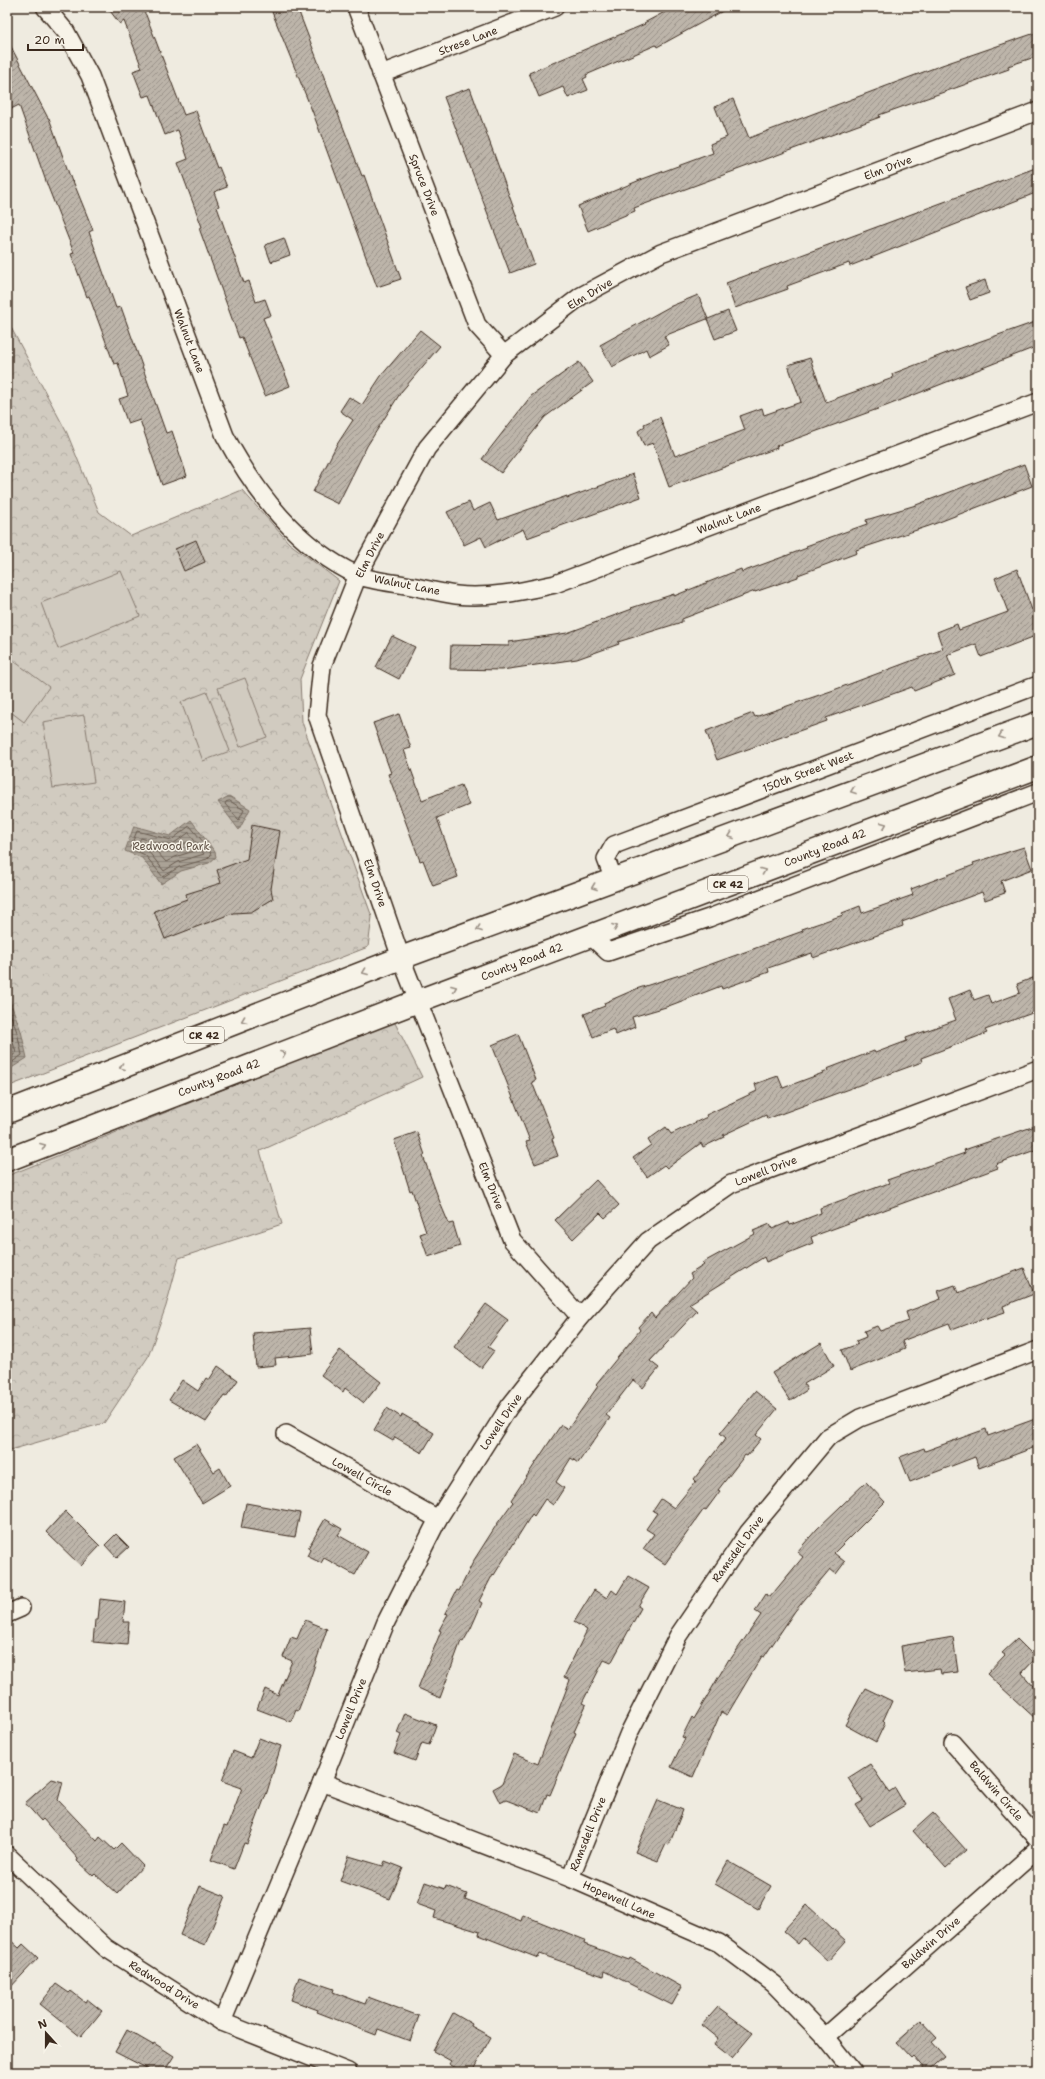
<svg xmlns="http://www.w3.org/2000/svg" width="1045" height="2079" font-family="'Shantell Sans',sans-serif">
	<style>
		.park { fill: url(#park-crowns); stroke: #867a6f }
		.pitch { fill: #d1cbc0; stroke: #867a6f }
		.water { fill: url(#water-rules); stroke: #7e7266 }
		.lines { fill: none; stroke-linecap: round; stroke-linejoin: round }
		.shore { stroke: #675a4e; stroke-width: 1 }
		.building { fill: url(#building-hatch); stroke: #3b2a1e }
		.street-casing { stroke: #3b2a1e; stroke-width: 20 }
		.highway-casing { stroke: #3b2a1e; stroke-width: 25 }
		.street { stroke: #f7f3e8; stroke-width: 17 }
		.highway { stroke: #f7f3e8; stroke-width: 22 }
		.oneway { stroke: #998e83 }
		.labels { text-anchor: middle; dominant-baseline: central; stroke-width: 3; stroke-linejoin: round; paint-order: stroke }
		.shield { fill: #f7f3e8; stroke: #73665b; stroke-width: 1 }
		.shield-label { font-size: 10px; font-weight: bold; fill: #3b2a1e }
		.street-label { font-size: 11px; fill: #3b2a1e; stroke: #f7f3e8 }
		.park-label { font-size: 11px; fill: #605246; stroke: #f7f3e8 }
	</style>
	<defs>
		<pattern id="park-crowns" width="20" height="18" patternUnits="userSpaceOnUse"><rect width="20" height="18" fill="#d1cbc0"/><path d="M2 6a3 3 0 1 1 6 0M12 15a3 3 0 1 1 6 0" fill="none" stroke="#b4aea5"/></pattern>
		<pattern id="water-rules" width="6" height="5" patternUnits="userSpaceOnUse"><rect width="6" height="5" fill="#aaa296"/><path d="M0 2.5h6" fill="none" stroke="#8c847a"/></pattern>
		<pattern id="building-hatch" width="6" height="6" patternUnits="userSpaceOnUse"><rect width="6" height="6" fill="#bdb5aa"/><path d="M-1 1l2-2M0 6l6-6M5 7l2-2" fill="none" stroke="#9b938a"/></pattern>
	</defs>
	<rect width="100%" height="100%" fill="#efebe0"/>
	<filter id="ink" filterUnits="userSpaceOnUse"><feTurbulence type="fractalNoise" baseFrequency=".025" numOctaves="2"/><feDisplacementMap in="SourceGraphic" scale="8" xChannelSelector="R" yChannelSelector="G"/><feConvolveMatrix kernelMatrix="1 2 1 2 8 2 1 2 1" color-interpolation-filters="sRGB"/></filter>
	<g filter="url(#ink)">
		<g class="park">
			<polygon points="7,320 67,433 99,512 131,536 242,490 289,543 339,581 300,679 302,722 372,917 368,947 7,1087"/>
			<polygon points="394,1021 422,1077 260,1151 282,1224 179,1258 166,1306 148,1357 104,1423 7,1451 7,1176"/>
		</g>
		<g class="pitch">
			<polygon points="121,571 140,616 58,649 41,603"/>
			<polygon points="7,656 49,687 24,722 7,709"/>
			<polygon points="245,678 267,737 240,747 218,688"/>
			<polygon points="207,692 230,751 203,761 181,702"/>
			<polygon points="84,715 94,782 53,788 43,722"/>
		</g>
		<g class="water">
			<polygon points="229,796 250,809 239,830 218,802"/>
			<polygon points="191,820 215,852 216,857 209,863 181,871 161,884 142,858 125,851 134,826 170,836"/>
			<polygon points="7,993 21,1031 27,1058 7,1071"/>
		</g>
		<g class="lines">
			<g class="shore">
				<polygon points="230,801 244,810 239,820 225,804 226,802"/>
				<polygon points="190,826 209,849 211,855 207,859 179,867 163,877 145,855 130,848 137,831 171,840"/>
				<polygon points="189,833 204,854 178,862 164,871 148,851 137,845 141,838 164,845 171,845"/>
				<polygon points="188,842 194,848 194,851 175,857 166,862 157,852 158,849 175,850"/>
				<polyline points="7,1005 17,1032 22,1055 7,1066"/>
				<polyline points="7,1020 16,1053 7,1060"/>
			</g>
		</g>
		<g class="building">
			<polygon points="107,7 143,7 141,8 146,15 184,115 196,111 217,168 219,167 227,187 214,192 219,206 217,207 244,283 249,281 256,302 265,299 271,315 263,318 290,386 265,396 242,337 239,338 199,228 202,227 178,163 188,159 178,130 165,135 150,95 143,97 133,71 142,68 124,21 120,24"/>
			<polygon points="284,7 297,7 362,176 364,175 401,279 377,287 313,113 272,12"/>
			<polygon points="674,7 730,7 657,47 656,45 586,75 587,77 583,79 588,90 568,98 563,87 539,97 529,73 645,24 644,23"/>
			<polygon points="1038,32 1038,56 1008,66 1009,69 879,115 880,117 634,208 635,211 588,231 578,206 640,180 713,153 710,144 727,137 715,107 733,99 749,138 942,65"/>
			<polygon points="7,39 48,118 49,118 72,182 73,181 93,230 89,232 116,308 121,307 166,433 172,431 187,476 162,485 140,420 128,424 119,399 128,396 118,363 114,364 89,296 87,297 71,254 74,253 48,187 19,105 7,111"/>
			<polygon points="470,88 534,264 510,273 444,97"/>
			<polygon points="1038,167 1038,192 850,266 849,263 787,286 788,289 735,308 726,283"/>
			<polygon points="284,238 290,255 271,262 265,245"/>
			<polygon points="985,280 989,293 970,300 965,287"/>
			<polygon points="698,295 708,319 728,311 736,331 715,339 707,319 664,336 669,345 649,356 646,349 612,367 600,345 669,307"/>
			<polygon points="1038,321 1038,346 886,406 776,446 777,448 669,487 653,443 644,446 638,431 645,426 644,424 660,417 675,456 745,430 740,416 762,408 764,415 801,402 788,365 810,358 826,402 893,378 892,374 944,354"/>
			<polygon points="420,330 440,346 401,392 367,446 338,504 313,492 336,446 353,420 340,411 349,397 362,405 381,376"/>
			<polygon points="579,362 593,382 545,417 501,473 482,459 531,396"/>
			<polygon points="1024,464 1032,486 929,526 856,550 857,553 798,575 798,577 755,592 755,591 682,619 682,622 618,642 619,644 577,659 502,670 450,669 451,645 509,646 509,642 567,633 632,609 631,608 674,594 674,596 741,569 742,572 807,548 806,546 867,524 866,520 916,505"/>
			<polygon points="633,474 641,497 527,538 523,529 486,547 481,537 464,545 447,512 469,502 473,511 490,503 498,520 567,496 567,498"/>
			<polygon points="196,540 205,562 184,571 175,549"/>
			<polygon points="1017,569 1032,610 1038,608 1038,635 981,657 976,644 947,655 955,675 914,691 912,687 826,718 827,721 717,760 706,731 753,713 755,717 831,691 943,649 937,632 957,624 959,630 1008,612 995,578"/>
			<polygon points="392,636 415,647 399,679 376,667"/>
			<polygon points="399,714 411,748 404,750 422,800 461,785 469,805 437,818 458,877 433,886 423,860 420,861 388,774 391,773 373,723"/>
			<polygon points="252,825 280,831 271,889 273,899 251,912 233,913 165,939 154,911 187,899 186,894 221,883 217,870 247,859"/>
			<polygon points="1024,847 1032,869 1001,881 1005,893 985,900 982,892 902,922 903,926 827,953 813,958 812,953 768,968 769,972 722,989 721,986 666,1007 632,1017 635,1027 616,1035 613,1029 593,1037 584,1014 605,1006 604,1003 636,989 692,971 803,931 802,929 843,915 842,913 860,906 862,913 913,895 911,889 974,865 973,863"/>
			<polygon points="1038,976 1038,1011 985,1030 987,1033 921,1058 922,1062 767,1119 766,1115 723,1135 724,1137 703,1147 701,1143 667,1168 664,1165 647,1177 633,1158 651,1145 648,1140 666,1127 671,1134 707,1117 706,1115 757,1091 755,1084 778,1076 783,1088 828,1071 827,1069 874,1051 875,1053 907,1041 906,1038 956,1020 948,999 970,990 974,1000 988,995 991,1004 1020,993 1017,984"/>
			<polygon points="518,1034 536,1080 532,1082 554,1138 552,1139 558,1156 535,1164 526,1142 530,1141 492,1045"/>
			<polygon points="1038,1125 1038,1149 996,1164 998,1168 811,1237 813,1243 766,1262 764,1257 689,1304 697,1311 650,1361 659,1368 643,1388 633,1380 606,1415 610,1418 578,1463 571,1458 556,1482 564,1488 553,1505 545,1499 534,1516 532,1514 494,1575 493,1574 479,1601 482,1603 471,1628 463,1642 461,1641 440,1698 418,1688 441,1631 439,1630 448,1614 445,1613 457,1590 459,1591 474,1560 497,1524 513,1502 511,1500 552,1438 561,1425 568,1429 598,1386 596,1384 640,1330 638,1327 651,1313 655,1318 692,1278 690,1274 704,1265 702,1263 755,1234 753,1231 770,1224 772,1229 789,1222 790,1225 821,1213 820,1208 889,1183 887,1180 965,1153 964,1150"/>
			<polygon points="417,1132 425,1155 423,1156 441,1205 449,1224 453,1223 460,1246 428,1257 420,1234 426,1232 412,1190 410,1191 394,1140"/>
			<polygon points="596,1180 619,1205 605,1218 600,1213 573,1239 555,1220"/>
			<polygon points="1024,1268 1034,1294 1003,1306 1005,1312 984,1319 984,1318 952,1330 949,1323 902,1341 905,1349 850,1371 842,1350 858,1344 856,1341 866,1337 864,1331 877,1326 880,1331 909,1321 906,1312 941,1299 938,1291 955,1285 958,1293"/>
			<polygon points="486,1304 508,1320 488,1347 494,1351 481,1368 454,1347"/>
			<polygon points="310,1328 313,1354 275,1358 276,1365 256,1367 253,1333"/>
			<polygon points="821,1343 834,1366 804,1384 807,1390 790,1401 772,1373"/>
			<polygon points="340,1350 381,1382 364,1403 345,1388 343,1392 321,1375"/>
			<polygon points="218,1366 238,1380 226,1397 224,1396 206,1422 169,1400 182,1380 198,1391 206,1378 209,1380"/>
			<polygon points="755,1391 777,1409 756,1435 761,1439 747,1456 745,1455 718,1490 720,1491 706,1510 704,1509 665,1564 643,1549 654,1534 646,1529 657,1513 653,1511 661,1499 674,1508 696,1481 694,1479 726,1438 720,1433"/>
			<polygon points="387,1408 401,1417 402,1414 434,1433 422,1453 395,1437 393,1441 374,1430"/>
			<polygon points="1038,1418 1038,1446 979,1468 975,1457 910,1482 900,1457 924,1448 925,1451 986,1429 988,1436"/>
			<polygon points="196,1444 214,1472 220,1468 230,1486 202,1503 174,1457"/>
			<polygon points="866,1482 885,1502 834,1553 845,1562 836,1574 830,1569 795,1611 764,1657 762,1656 727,1715 721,1712 693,1777 671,1767 685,1738 682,1737 692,1717 694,1719 729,1659 730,1660 761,1615 755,1611 766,1594 770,1597 803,1557 797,1552 817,1529"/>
			<polygon points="246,1503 300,1513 295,1537 241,1528"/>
			<polygon points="65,1511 100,1546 81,1566 46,1532"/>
			<polygon points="325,1519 342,1529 338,1535 368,1552 355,1575 324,1558 321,1563 307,1556 310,1550 308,1548"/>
			<polygon points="116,1534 129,1547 117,1558 105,1545"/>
			<polygon points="628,1576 649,1588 638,1606 641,1608 611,1663 604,1660 582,1703 586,1705 574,1732 576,1733 550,1795 547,1794 540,1813 506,1800 500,1803 493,1789 502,1784 514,1754 538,1764 570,1680 564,1677 587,1630 574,1622 594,1590 607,1598 612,1590 617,1594"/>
			<polygon points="100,1599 125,1602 123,1622 129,1622 127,1645 93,1642 95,1620 98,1620"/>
			<polygon points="305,1620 327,1629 307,1688 298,1711 296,1710 291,1722 257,1709 265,1689 278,1695 292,1661 283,1657 291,1637 297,1639"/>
			<polygon points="953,1637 958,1672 941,1674 940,1669 905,1673 901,1646"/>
			<polygon points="1017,1639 1036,1658 1022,1673 1038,1692 1038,1721 987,1674 1005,1655 1002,1653"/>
			<polygon points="865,1688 892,1701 883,1721 885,1723 876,1742 845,1725"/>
			<polygon points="405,1713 436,1725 429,1745 422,1743 415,1761 394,1753 401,1735 397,1733"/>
			<polygon points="259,1738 281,1746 267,1792 247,1844 244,1843 234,1869 211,1860 224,1826 227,1827 242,1788 222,1781 233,1751 251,1758"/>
			<polygon points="870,1764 889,1792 895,1788 905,1805 870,1826 856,1805 863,1801 848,1778"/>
			<polygon points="52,1779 63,1782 58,1800 97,1841 100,1837 114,1850 121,1843 143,1866 117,1894 95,1874 93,1876 77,1861 78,1859 43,1819 41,1821 25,1803"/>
			<polygon points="658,1800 683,1810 669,1845 666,1844 658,1861 635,1852"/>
			<polygon points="933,1813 966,1850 946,1868 913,1831"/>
			<polygon points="349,1856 383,1866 385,1861 403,1868 390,1899 340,1881"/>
			<polygon points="728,1861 771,1886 758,1909 715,1884"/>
			<polygon points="425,1882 445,1889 446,1886 467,1894 465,1899 521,1921 523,1915 585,1940 584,1944 629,1960 630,1958 682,1987 672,2005 604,1971 603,1976 540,1954 538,1958 479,1935 480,1932 434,1918 436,1911 417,1904"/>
			<polygon points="200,1886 225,1896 205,1945 180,1935"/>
			<polygon points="807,1905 846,1941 828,1961 803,1938 798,1944 783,1931"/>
			<polygon points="7,1937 19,1948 23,1944 38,1958 7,1991"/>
			<polygon points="299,1977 334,1989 333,1992 365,2004 368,1997 419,2016 410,2041 378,2029 376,2035 317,2012 318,2010 291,2000"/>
			<polygon points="56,1984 69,1993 71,1991 85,2002 87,1999 102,2011 81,2037 40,2004"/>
			<polygon points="718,2007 753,2033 732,2058 714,2044 718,2038 702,2025"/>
			<polygon points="453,2013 472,2024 471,2026 491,2037 472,2072 463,2072 449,2064 451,2061 433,2051"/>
			<polygon points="921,2020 937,2037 931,2042 944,2057 927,2072 913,2056 911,2058 896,2042"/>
			<polygon points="127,2030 153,2045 154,2043 174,2056 164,2072 154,2072 115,2052"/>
		</g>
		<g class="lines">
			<g class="street-casing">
				<g id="street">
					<path d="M45,7L66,32L90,76L225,436C256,493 297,547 357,575C371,581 396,583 411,586C426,589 441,593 456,595C489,599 523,591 555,584L1038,402"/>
					<polyline points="356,7 477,325 504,355"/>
					<polyline points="381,74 555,7"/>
					<polyline points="614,880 606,859 614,845 1038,685"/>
					<polyline points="591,936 608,952 709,918 1038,792"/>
					<polyline points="580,1317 512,1240 401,958 317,715 322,666 358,575 427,448 504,355 581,296 661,253 1038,111"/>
					<polyline points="286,1434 438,1519"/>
					<polyline points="7,1614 21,1608"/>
					<polyline points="953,1743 1038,1839"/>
					<polyline points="322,1782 570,1878 719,1943 774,1984 825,2037 853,2072"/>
					<polyline points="7,1855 106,1948 222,2022 348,2072"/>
					<polyline points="570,1878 629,1733 678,1636 748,1533 828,1437 860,1418 1038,1350"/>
					<polyline points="222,2022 322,1782 386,1622 438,1519 509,1407 580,1317 648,1241 731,1184 1038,1069"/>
					<polyline points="825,2037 1038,1849"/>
				</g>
			</g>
			<g class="highway-casing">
				<g id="highway">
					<polyline points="7,1112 401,958 1038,723"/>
					<polyline points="7,1160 418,1001 1038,767"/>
				</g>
			</g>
			<use href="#street" class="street"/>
			<use href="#highway" class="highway"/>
		</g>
		<defs><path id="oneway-chevron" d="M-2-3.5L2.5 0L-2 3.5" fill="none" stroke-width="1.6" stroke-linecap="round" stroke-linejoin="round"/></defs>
		<g class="oneway">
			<use href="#oneway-chevron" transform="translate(1001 736) rotate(160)"/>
			<use href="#oneway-chevron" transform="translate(853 791) rotate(160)"/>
			<use href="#oneway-chevron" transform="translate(884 825) rotate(-21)"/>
			<use href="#oneway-chevron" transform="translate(731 836) rotate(160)"/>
			<use href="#oneway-chevron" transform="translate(763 871) rotate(-21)"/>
			<use href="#oneway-chevron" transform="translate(594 887) rotate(160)"/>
			<use href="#oneway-chevron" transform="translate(615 927) rotate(-21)"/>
			<use href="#oneway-chevron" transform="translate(479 929) rotate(160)"/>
			<use href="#oneway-chevron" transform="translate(365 972) rotate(159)"/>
			<use href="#oneway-chevron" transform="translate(454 988) rotate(-21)"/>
			<use href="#oneway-chevron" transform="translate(244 1020) rotate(159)"/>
			<use href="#oneway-chevron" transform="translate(283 1054) rotate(-21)"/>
			<use href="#oneway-chevron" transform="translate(122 1067) rotate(159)"/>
			<use href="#oneway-chevron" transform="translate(43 1146) rotate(-21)"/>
		</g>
	</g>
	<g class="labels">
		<g class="shield">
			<rect x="708" y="876" width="40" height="16" rx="3"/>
			<rect x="184" y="1027" width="40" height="16" rx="3"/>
		</g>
		<g class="shield-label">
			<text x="728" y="884">CR 42</text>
			<text x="204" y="1035">CR 42</text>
		</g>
		<g class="street-label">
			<text transform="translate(468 41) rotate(-21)">Strese Lane</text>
			<text transform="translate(888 168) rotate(-21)">Elm Drive</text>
			<text transform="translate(424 185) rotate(69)">Spruce Drive</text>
			<text transform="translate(590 294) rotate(-31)">Elm Drive</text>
			<text transform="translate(189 341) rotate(69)">Walnut Lane</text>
			<text transform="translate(729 519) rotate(-21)">Walnut Lane</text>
			<text transform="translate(370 555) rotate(-63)">Elm Drive</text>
			<text transform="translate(407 585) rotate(11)">Walnut Lane</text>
			<text transform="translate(808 772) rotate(-21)">150th Street West</text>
			<text transform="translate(825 848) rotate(-21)">County Road 42</text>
			<text transform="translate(375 883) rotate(71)">Elm Drive</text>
			<text transform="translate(522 962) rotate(-21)">County Road 42</text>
			<text transform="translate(219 1078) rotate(-21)">County Road 42</text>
			<text transform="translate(766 1171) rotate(-21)">Lowell Drive</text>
			<text transform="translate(491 1186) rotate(68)">Elm Drive</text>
			<text transform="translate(501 1422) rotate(-56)">Lowell Drive</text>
			<text transform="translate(362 1477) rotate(29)">Lowell Circle</text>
			<text transform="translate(738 1549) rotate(-54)">Ramsdell Drive</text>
			<text transform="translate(351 1709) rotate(-68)">Lowell Drive</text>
			<text transform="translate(996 1791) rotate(49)">Baldwin Circle</text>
			<text transform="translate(588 1834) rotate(-68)">Ramsdell Drive</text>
			<text transform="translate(619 1900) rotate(24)">Hopewell Lane</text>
			<text transform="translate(931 1943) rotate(-41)">Baldwin Drive</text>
			<text transform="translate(164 1985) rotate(32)">Redwood Drive</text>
		</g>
		<g class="park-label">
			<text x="171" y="846">Redwood Park</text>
		</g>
	</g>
	<rect width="1045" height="2079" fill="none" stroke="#f7f3e8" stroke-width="24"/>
	<rect x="12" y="12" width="1021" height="2055" fill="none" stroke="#3b2a1e" stroke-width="1.5" filter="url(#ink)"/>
	<g transform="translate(46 2033) rotate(339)" stroke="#f7f3e8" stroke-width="3" paint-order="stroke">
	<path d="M0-3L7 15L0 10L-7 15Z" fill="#3b2a1e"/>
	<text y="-6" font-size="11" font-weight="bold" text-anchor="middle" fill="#3b2a1e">N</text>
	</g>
	<path d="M28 44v6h55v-6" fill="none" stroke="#3b2a1e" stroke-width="2"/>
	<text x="34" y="44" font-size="12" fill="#3b2a1e" stroke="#f7f3e8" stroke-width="3" paint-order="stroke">20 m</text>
</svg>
